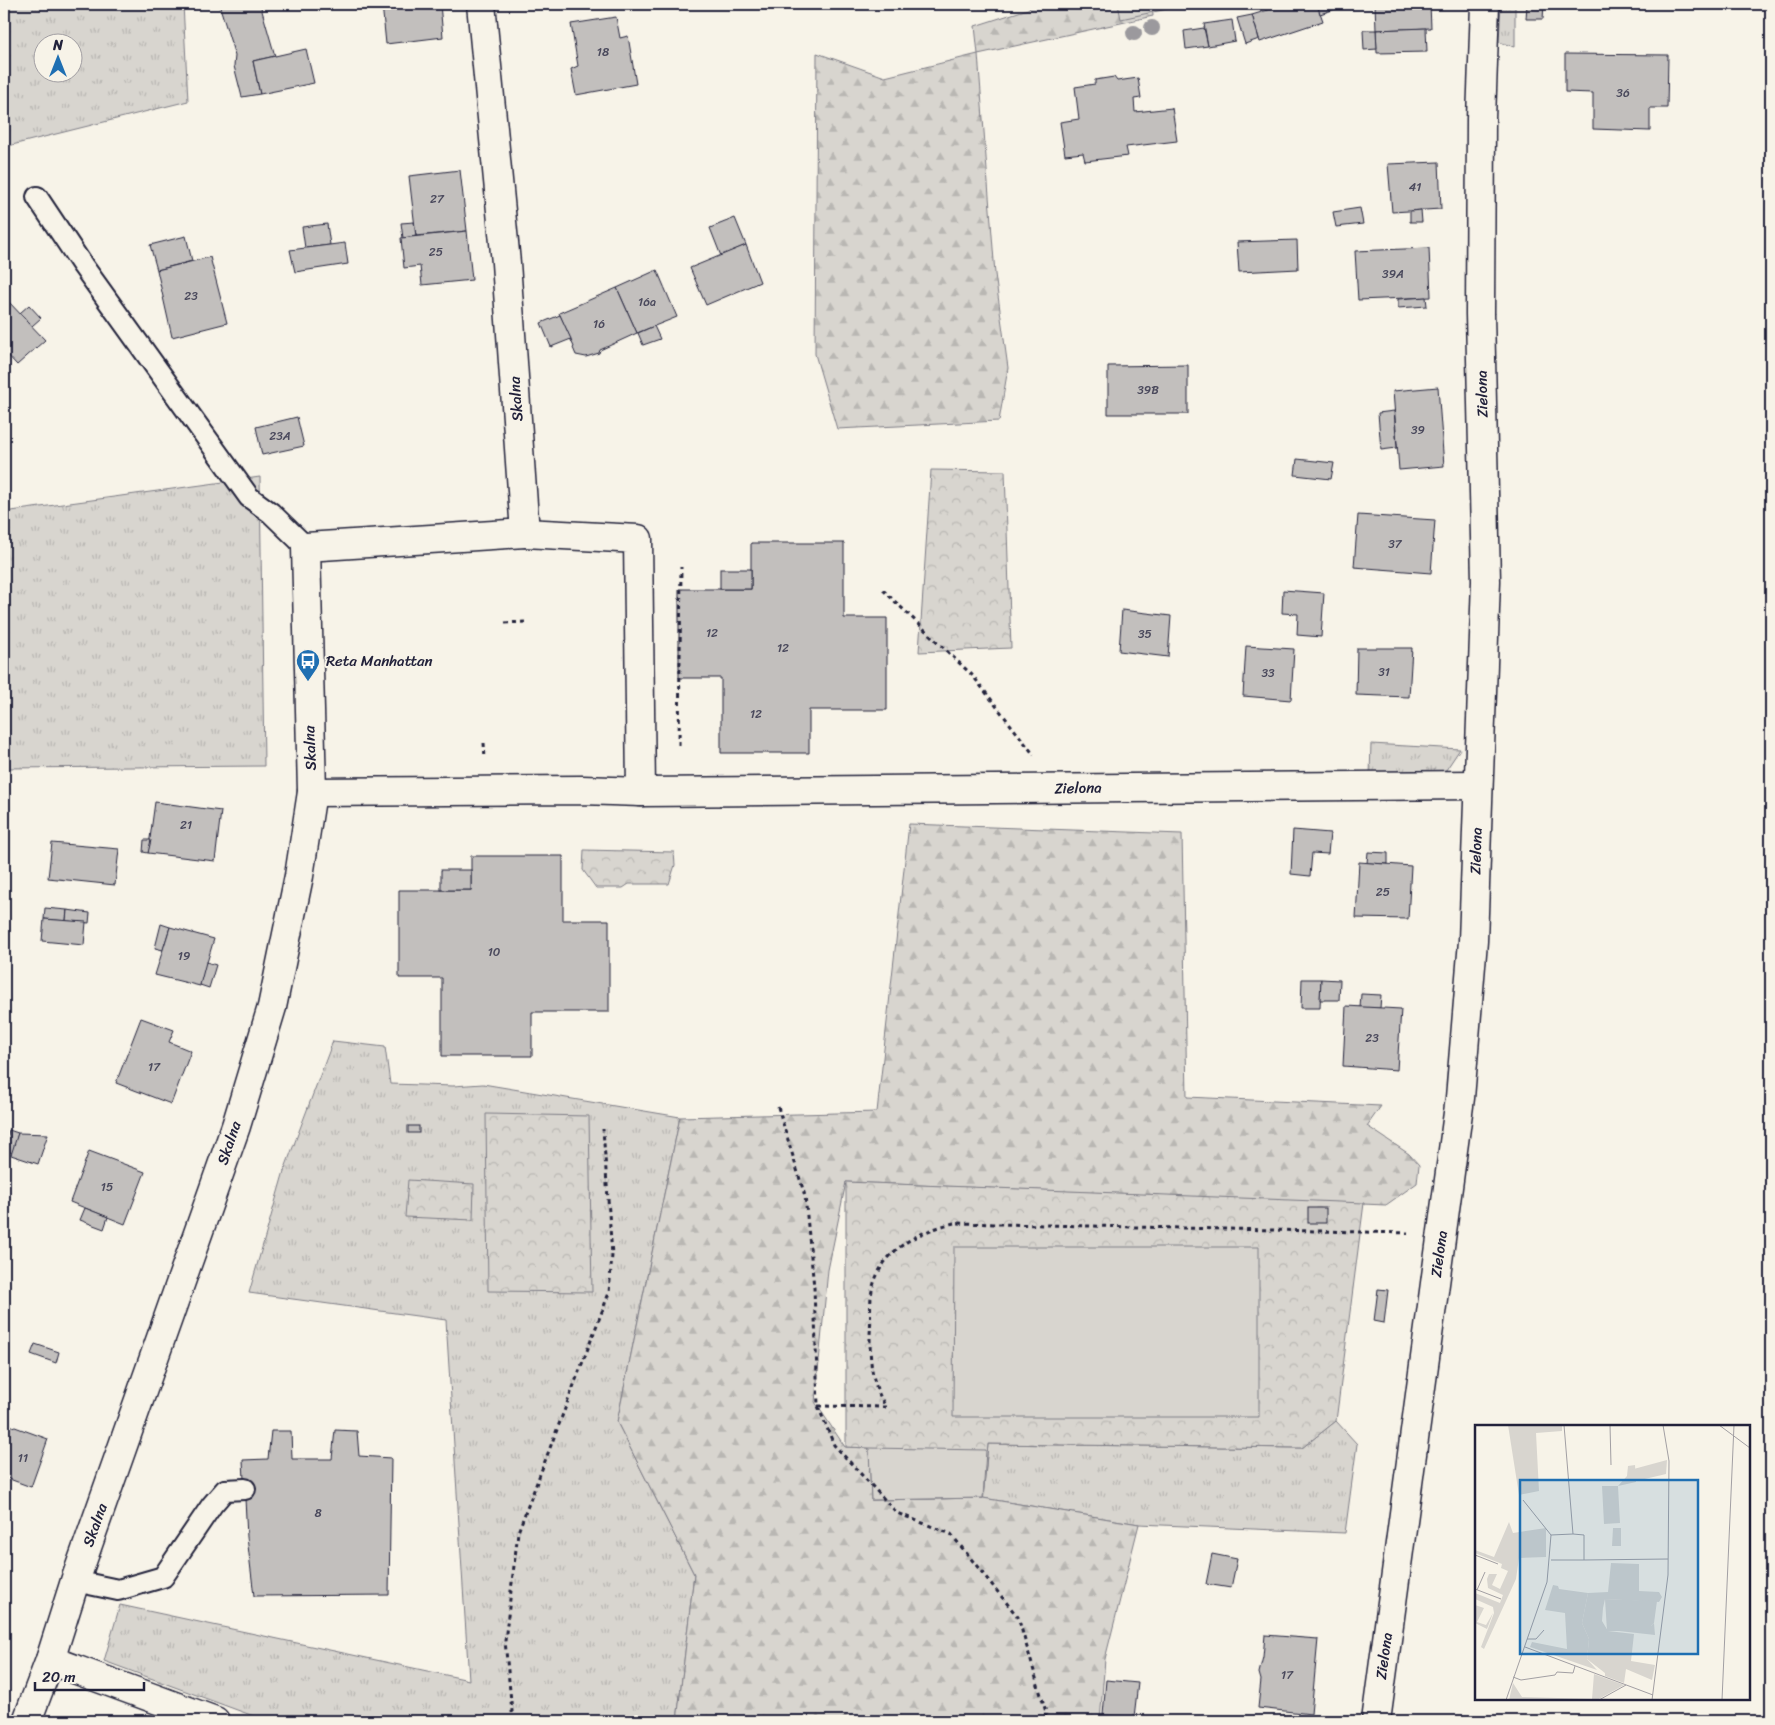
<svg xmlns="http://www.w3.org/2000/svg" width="1775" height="1725" font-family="Sriracha,sans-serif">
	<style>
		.grass { fill: url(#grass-tufts); stroke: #7d7c85; fill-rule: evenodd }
		.forest { fill: url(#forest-firs); stroke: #7d7c85 }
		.park { fill: url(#park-crowns); stroke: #7d7c85 }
		.garden { fill: #d8d5cf; stroke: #7d7c85 }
		.building { fill: #c2bfbd; stroke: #22223b }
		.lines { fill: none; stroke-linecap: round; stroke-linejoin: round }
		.service-casing { stroke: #22223b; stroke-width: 24 }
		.minor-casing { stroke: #22223b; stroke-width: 31 }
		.path { stroke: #22223b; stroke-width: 3; stroke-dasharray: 4 4; stroke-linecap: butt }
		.service { stroke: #f7f3e8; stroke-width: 20 }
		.minor { stroke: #f7f3e8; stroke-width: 28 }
		.tree { fill: #9b999d }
		.labels { text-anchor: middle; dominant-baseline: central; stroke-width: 4; stroke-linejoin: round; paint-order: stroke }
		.number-label { font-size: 12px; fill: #4a495c }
		.street-label { font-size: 15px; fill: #22223b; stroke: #f7f3e8 }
		.poi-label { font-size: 15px; fill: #22223b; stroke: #f7f3e8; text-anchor: start }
		.inset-road { fill: none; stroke: #a29fa3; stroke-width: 1 }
		.view { fill: #1f6fb2; fill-opacity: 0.15; stroke: #1f6fb2; stroke-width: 2.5 }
		.inset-edge { fill: none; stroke: #22223b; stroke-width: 2.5 }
	</style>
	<defs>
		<pattern id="grass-tufts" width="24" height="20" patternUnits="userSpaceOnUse" patternTransform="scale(1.25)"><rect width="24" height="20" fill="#d8d5cf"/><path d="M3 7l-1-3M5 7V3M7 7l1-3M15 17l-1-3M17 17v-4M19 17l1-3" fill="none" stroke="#b9b7b3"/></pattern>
		<pattern id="forest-firs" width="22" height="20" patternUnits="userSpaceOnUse" patternTransform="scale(1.25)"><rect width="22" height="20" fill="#d8d5cf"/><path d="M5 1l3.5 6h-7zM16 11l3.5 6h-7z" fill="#b9b7b3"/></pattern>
		<pattern id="park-crowns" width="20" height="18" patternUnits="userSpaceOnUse" patternTransform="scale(1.25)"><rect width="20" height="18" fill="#d8d5cf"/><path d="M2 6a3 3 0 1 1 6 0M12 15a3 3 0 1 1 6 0" fill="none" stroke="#b9b7b3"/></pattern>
	</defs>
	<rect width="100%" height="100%" fill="#f7f3e8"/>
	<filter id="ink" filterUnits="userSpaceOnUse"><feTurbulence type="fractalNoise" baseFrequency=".02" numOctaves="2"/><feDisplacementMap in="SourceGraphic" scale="10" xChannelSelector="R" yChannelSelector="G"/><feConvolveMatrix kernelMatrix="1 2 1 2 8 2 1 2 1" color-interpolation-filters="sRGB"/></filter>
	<g filter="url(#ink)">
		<g class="grass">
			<path d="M4,4H183L188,101L4,147ZM72,42V72H42V42Z"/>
			<polygon points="1501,4 1515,4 1515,47 1499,42"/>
			<polygon points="260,477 264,766 4,768 4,512"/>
			<polygon points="1371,744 1460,749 1446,770 1435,773 1370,775"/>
			<polygon points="333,1041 385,1047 390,1084 453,1086 483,1084 680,1117 617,1422 694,1574 677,1721 267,1721 104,1661 120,1605 469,1680 446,1320 249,1293 284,1171"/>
			<polygon points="1336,1421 1357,1444 1345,1533 1139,1524 983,1498 988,1444 1302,1448"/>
		</g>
		<g class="forest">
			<polygon points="1034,4 1152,4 1153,16 978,54 995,274 1008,368 999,421 837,429 815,354 817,53 885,77 978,54 975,26 1028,9"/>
			<polygon points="909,824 1182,834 1187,1097 1381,1106 1367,1126 1409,1154 1419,1165 1417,1183 1386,1205 846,1182 828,1270 815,1402 845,1447 869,1448 872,1500 983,1498 1139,1524 1105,1659 1100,1721 677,1721 694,1574 617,1422 680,1117 877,1112"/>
		</g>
		<g class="park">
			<polygon points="931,470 1005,471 1011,648 919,652"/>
			<polygon points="584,850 674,852 675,865 669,884 629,884 623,888 596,888 583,870"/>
			<polygon points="486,1114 589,1116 592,1292 488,1291"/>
			<polygon points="408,1180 474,1184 473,1220 405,1217"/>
			<polygon points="846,1182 1364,1203 1336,1421 1302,1448 988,1444 983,1498 871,1500 869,1448 846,1447"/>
		</g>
		<g class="garden">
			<polygon points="1118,4 1190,4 1121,19"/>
			<polygon points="954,1247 1259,1247 1259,1417 953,1417"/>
			<polygon points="869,1448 986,1450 983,1498 871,1500"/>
		</g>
		<g class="building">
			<polygon points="219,4 260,4 275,56 253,61 260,94 242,97 234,66 235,56"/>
			<polygon points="382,4 440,4 443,37 386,44"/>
			<polygon points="1287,4 1317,4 1323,21 1260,42 1252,15"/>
			<polygon points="1317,4 1347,4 1348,5 1320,14"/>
			<polygon points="1375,4 1430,4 1431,28 1376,30"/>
			<polygon points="1527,4 1544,4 1543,19 1526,19"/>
			<polygon points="1252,15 1259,39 1245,44 1237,18"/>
			<polygon points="616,17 620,38 628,36 636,84 576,95 571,69 578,66 571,24"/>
			<polygon points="1232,20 1235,41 1208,46 1204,24"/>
			<polygon points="1204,28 1208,46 1186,49 1184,31"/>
			<polygon points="1426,28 1427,52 1377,53 1376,30"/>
			<polygon points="1363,30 1376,30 1377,49 1364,50"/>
			<polygon points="306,49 314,83 260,94 253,61"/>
			<polygon points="1565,54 1668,55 1667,108 1650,108 1650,131 1593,129 1593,93 1565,92"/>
			<polygon points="1114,77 1117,81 1138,78 1141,98 1134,99 1135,112 1172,108 1177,141 1126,147 1128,156 1085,161 1083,153 1065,155 1060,122 1079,119 1075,87 1095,84 1095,80"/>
			<polygon points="1439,162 1441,209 1392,212 1388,164"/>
			<polygon points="460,170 467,231 416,236 409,176"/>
			<polygon points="1360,208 1363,224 1336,227 1333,212"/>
			<polygon points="1421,210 1422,222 1410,222 1410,211"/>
			<polygon points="735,218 746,245 721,256 710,228"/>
			<polygon points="414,222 416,236 403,238 401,223"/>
			<polygon points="327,224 330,245 305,248 302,227"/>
			<polygon points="467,231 472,280 422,285 420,266 404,268 401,238"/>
			<polygon points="186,236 192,261 157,270 150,245"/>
			<polygon points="1297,240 1298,269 1239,272 1237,242"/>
			<polygon points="345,243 348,264 295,272 290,250"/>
			<polygon points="746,245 760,282 706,305 690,268"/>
			<polygon points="1429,248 1431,297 1358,300 1355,251"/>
			<polygon points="210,257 227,323 172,337 157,270"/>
			<polygon points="657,270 677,317 637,333 617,288"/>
			<polygon points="617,288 637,333 600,350 599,353 586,357 576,355 573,348 574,347 559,313"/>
			<polygon points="1426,297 1427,306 1398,308 1398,299"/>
			<polygon points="7,300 45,340 17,365 4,351 4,303"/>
			<polygon points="29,305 41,318 32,326 20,313"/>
			<polygon points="560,315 571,339 551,347 541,323"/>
			<polygon points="654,326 660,339 643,345 638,333"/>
			<polygon points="1188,365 1188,414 1108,414 1108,366"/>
			<polygon points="1438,387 1444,466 1399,470 1393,391"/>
			<polygon points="1394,411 1397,448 1381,450 1378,413"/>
			<polygon points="297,417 304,446 262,455 256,427"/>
			<polygon points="1297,459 1334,463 1331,479 1295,475"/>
			<polygon points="1358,515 1435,520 1431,573 1354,567"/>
			<polygon points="751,543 844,543 844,618 887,618 887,710 809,710 809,753 721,753 721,678 679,678 679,589 751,589"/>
			<rect x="720" y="569" width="31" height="20"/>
			<polygon points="1283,590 1324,593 1321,637 1297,635 1298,614 1282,613"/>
			<polygon points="1122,610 1171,616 1168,657 1119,651"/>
			<polygon points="1246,646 1294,649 1291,700 1243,696"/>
			<polygon points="1357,648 1412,648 1409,697 1356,695"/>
			<polygon points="155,802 221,811 215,861 148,853"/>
			<polygon points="1293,830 1330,833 1328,854 1312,853 1310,876 1291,874"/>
			<polygon points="144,840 151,840 148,853 143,852"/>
			<polygon points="52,843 119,849 115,885 48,878"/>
			<polygon points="1368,852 1388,853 1388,864 1367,863"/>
			<polygon points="471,856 563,856 563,920 609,920 609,1012 532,1012 532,1056 442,1056 442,978 399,978 399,890 471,890"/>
			<polygon points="1359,862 1411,866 1408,919 1356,918"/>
			<rect x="441" y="870" width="30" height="20"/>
			<polygon points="45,908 67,910 66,921 44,919"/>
			<polygon points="67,910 90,913 89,923 66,921"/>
			<polygon points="44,919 86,922 84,945 42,941"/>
			<polygon points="161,924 170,927 163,950 155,948"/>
			<polygon points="170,927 214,939 200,986 155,975"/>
			<polygon points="206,962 216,965 209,988 200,985"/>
			<polygon points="1302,979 1321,979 1320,1008 1301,1008"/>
			<polygon points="1321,979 1340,980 1339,1000 1320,1000"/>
			<polygon points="1361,994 1381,995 1380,1008 1360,1008"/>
			<polygon points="1346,1006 1401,1009 1397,1070 1343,1066"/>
			<polygon points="141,1018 174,1030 169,1042 191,1051 171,1104 116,1083"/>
			<rect x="408" y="1126" width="11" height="7"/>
			<polygon points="9,1130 18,1133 13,1153 4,1150"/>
			<polygon points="18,1133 48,1134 38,1164 11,1155"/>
			<polygon points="89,1151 145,1172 125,1224 70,1202"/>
			<polygon points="85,1208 108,1217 104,1229 80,1220"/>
			<rect x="1308" y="1208" width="18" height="15"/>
			<polygon points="1378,1289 1388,1290 1384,1323 1374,1321"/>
			<polygon points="35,1344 59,1352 56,1363 31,1354"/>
			<polygon points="4,1423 48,1439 31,1487 4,1477"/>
			<polygon points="335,1430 357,1431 359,1456 391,1458 389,1595 254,1596 247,1537 243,1460 268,1459 271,1431 291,1431 292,1459 332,1459"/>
			<polygon points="1212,1554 1237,1559 1231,1588 1206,1584"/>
			<polygon points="1265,1635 1318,1639 1311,1714 1258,1708 1261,1680 1259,1673 1263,1657"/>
			<polygon points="1106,1680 1138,1683 1134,1717 1103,1715"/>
		</g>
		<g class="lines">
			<g class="service-casing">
				<g id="service">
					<polyline points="37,197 83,266 249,497 271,513 306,547"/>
					<polyline points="75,1581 118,1590 163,1577 212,1505 225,1490 245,1489"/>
				</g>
			</g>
			<g class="minor-casing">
				<g id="minor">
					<polyline points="525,533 638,539 641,792 1477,785"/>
					<polyline points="312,792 582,790 641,792"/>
					<polyline points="50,1660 215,1721"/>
					<polyline points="27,1721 50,1660 75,1581 236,1126 272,1007 299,876 312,792 306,547 525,533 506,263 481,4"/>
					<polyline points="1376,1721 1460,1098 1473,941 1486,581 1480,314 1481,119 1485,4"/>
				</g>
			</g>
			<g class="path">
				<polyline points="883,590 973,676 1034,755"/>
				<polyline points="505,623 526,622"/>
				<polyline points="484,743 485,759"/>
				<polyline points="679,745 681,567"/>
				<polyline points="778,1107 805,1196 814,1287 818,1406 834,1445 897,1513 951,1534 1018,1617 1046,1712 1045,1721"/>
				<path d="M818,1406L886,1407C871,1383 870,1362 870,1334C871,1322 870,1309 871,1296C877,1253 915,1232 954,1223L1408,1233"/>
				<polyline points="513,1721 505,1641 518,1532 609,1293 612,1255 603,1129"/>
			</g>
			<use href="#service" class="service"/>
			<use href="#minor" class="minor"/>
		</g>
		<g class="tree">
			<circle cx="1152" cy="28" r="8"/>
			<circle cx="1134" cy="33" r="8"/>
		</g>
	</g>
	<defs>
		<g id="bus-pin" transform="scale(1.25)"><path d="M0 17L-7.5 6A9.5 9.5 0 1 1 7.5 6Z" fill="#1f6fb2" stroke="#f7f3e8"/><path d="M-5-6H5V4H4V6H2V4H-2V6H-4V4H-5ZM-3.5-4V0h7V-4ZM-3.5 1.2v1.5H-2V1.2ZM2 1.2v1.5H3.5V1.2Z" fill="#fff"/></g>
	</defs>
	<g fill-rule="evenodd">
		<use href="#bus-pin" x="308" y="661"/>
	</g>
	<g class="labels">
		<g class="number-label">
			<text x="603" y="52">18</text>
			<text x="1623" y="93">36</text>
			<text x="1415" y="187">41</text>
			<text x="437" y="199">27</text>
			<text x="436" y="252">25</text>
			<text x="1393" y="274">39A</text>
			<text x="191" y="296">23</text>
			<text x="647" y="302">16a</text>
			<text x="599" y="324">16</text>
			<text x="1148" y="390">39B</text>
			<text x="1418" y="430">39</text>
			<text x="280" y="436">23A</text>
			<text x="1395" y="544">37</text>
			<text x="712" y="633">12</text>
			<text x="1145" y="634">35</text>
			<text x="783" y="648">12</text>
			<text x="1384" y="672">31</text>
			<text x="1268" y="673">33</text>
			<text x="756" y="714">12</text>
			<text x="186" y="825">21</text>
			<text x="1383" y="892">25</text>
			<text x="494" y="952">10</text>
			<text x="184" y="956">19</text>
			<text x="1372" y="1038">23</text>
			<text x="154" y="1067">17</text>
			<text x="107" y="1187">15</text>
			<text x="23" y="1458">11</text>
			<text x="318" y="1513">8</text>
			<text x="1287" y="1675">17</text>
		</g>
		<g class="street-label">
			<text transform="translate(1482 394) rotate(-91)">Zielona</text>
			<text transform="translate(516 399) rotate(-94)">Skalna</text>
			<text transform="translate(310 748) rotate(-92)">Skalna</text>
			<text transform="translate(1078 788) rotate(-1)">Zielona</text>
			<text transform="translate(1476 851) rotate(-88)">Zielona</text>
			<text transform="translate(229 1143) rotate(-71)">Skalna</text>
			<text transform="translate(1439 1254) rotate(-82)">Zielona</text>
			<text transform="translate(95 1525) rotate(-70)">Skalna</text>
			<text transform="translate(1384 1656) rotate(-82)">Zielona</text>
		</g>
		<g class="poi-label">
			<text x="326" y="661">Reta Manhattan</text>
		</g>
	</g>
	<g transform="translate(1475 1425)">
		<rect width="275" height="275" fill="#f7f3e8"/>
		<path d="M33,0H87V6L61,8L64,66L44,70ZM34,97L38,108L71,103V132L44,133L41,154L9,224L6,222L19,188L18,182L0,174V168L25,178L28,170L13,163L12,154L14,149H22L17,160L25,164L33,146L26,143L27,139L0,128V125L19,132ZM78,160L83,161L84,164L113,168L107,198L114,214L112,234L122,245L55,222L57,217L92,224L90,188L70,185ZM0,180L9,183L2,197L11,200L18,188L12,204L0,198ZM179,198L180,210L144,206V201H176ZM119,249L149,260L122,275H34L38,258L47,272L117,274Z" fill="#d8d5cf"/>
		<path d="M160,40L161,57L143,61L145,98L129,99L127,61H143L152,51L153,41ZM136,138L164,139V166L184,167L187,172L184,177L130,174L128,183L127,196L133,206L159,209L156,236L180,240L177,255L151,244L149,258L130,251V248L112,234L114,214L107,198L113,168L133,167Z" fill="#d8d5cf"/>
		<path d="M138,103H146V121H137ZM94,167L104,168V185H94ZM130,174L182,176L179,198L176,201H144V206H132Z" fill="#d8d5cf"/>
		<path d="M192,35L191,49L157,57L155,45ZM141,181H171V198H141Z" fill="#d8d5cf"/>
		<path class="inset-road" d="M135,0L136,40M244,0L275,23M48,75L76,110M98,109L109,110V135L193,134M0,130L23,139M76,135H109M0,164L26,174M2,165L10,147M52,214H61L69,205M50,222L178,270M38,252L46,255L80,250L82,247L98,248L100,241M31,275L72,157L76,110L98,109L89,0M124,275L151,260M177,275L193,150L194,36L188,0M247,275L259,0"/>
		<path class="view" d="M45,55H223V229H45Z"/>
		<rect width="275" height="275" class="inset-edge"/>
	</g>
	<rect width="1775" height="1725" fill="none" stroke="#f7f3e8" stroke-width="20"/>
	<rect x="10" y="10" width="1755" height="1705" fill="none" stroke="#22223b" stroke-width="2" filter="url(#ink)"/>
	<g transform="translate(58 58)"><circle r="24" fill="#f7f3e8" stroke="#a29fa3"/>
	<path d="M0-4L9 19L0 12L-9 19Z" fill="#1f6fb2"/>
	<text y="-8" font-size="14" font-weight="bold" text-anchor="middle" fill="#22223b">N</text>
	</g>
	<path d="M35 1682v8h109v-8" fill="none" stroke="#22223b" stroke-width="2.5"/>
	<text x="42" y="1682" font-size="15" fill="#22223b" stroke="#f7f3e8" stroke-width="4" paint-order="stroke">20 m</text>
</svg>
